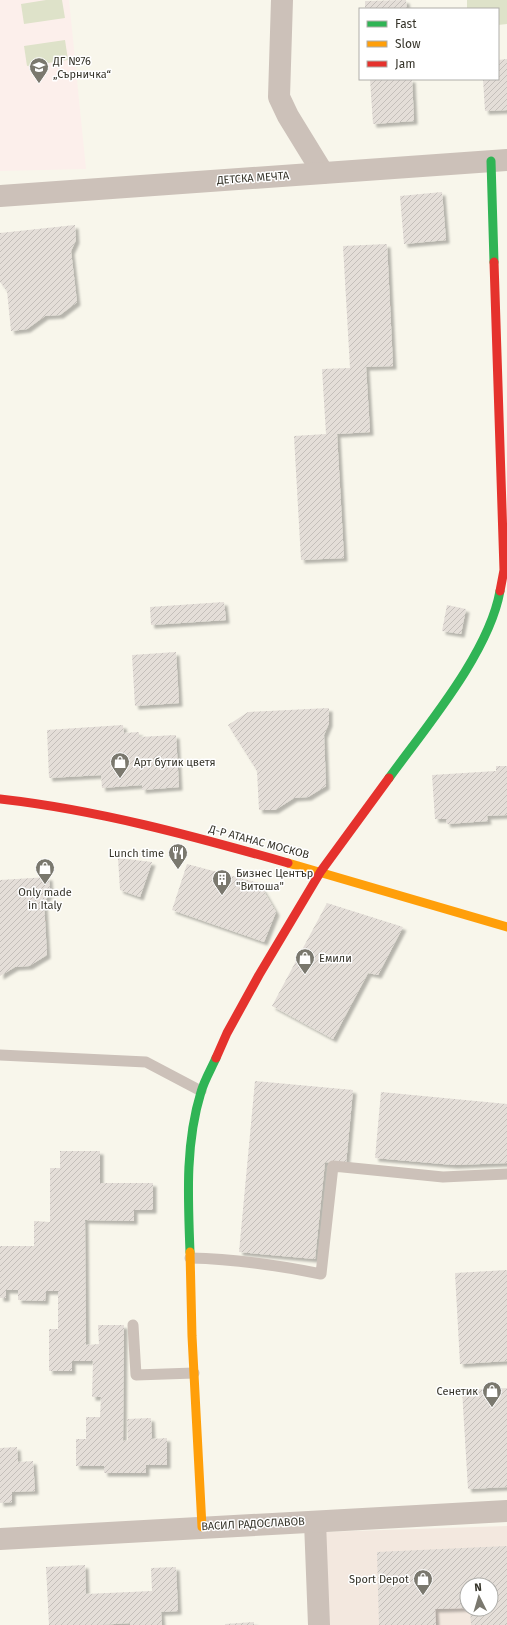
<svg xmlns="http://www.w3.org/2000/svg" width="507" height="1625" font-family="'Fira Sans',sans-serif">
	<style>
		.commercial { fill: #f3e8df; fill-rule: evenodd }
		.education { fill: #fcefeb }
		.green { fill: #dee2c9 }
		.building { fill: url(#building-hatch); filter: url(#shadow) }
		.lines { fill: none; stroke-linecap: round; stroke-linejoin: round }
		.lane { stroke: #ccc1b9; stroke-width: 11 }
		.street { stroke: #ccc1b9; stroke-width: 22 }
		.fast { stroke: #30b455; stroke-width: 9 }
		.slow { stroke: #ff9f0a; stroke-width: 9 }
		.jam { stroke: #e5322d; stroke-width: 9 }
		.labels { text-anchor: middle; dominant-baseline: central; stroke-width: 3; stroke-linejoin: round; paint-order: stroke }
		.poi-label { font-size: 11px; fill: #36342a; stroke: #fff; text-anchor: start }
		.street-label { font-size: 11px; fill: #36342a; stroke: #fff }
	</style>
	<defs>
		<pattern id="building-hatch" width="6" height="6" patternUnits="userSpaceOnUse"><rect width="6" height="6" fill="#e4ded8"/><path d="M-1 1l2-2M0 6l6-6M5 7l2-2" fill="none" stroke="#c4bfba"/></pattern>
		<filter id="shadow"><feDropShadow dx="3.5" dy="3.5" stdDeviation="1" flood-color="#0004"/></filter>
	</defs>
	<rect width="100%" height="100%" fill="#f8f6eb"/>
	<path class="commercial" d="M507,1526V1625H319L323,1532ZM467,1585H491V1609H467Z"/>
	<polygon class="education" points="0,0 69,0 86,169 0,171"/>
	<g class="green">
		<polygon points="46,0 62,0 65,18 24,24 21,4"/>
		<polygon points="467,0 507,0 507,24 498,25 498,9 467,9"/>
		<polygon points="65,40 68,60 27,66 24,46"/>
	</g>
	<g class="building">
		<polygon points="406,0 407,9 365,9 365,1"/>
		<polygon points="507,59 507,110 485,111 483,79 498,79 498,60"/>
		<polygon points="370,79 412,79 414,121 373,124"/>
		<polygon points="442,192 446,240 404,244 400,196"/>
		<polygon points="75,225 76,240 71,251 77,302 60,315 45,316 27,329 11,331 7,291 0,282 0,233"/>
		<polygon points="387,244 393,366 366,367 370,432 337,434 344,558 301,560 294,436 326,434 322,369 350,368 343,246"/>
		<polygon points="224,602 226,620 151,625 150,607"/>
		<polygon points="447,605 466,609 461,634 442,631"/>
		<polygon points="176,652 179,703 135,706 132,655"/>
		<polygon points="329,708 329,723 324,735 326,786 308,797 294,798 275,810 259,810 257,771 228,725 248,712"/>
		<polygon points="123,725 124,733 139,732 139,737 176,735 179,787 142,790 142,785 102,788 101,775 49,778 47,730"/>
		<polygon points="496,766 507,766 507,815 487,816 488,821 447,824 446,819 435,819 432,775 496,771"/>
		<polygon points="118,858 152,862 140,897 120,890"/>
		<polygon points="187,864 259,883 276,912 264,942 172,910"/>
		<polygon points="49,877 50,892 44,903 47,955 29,966 15,967 0,976 0,880"/>
		<polygon points="327,903 403,927 378,975 368,973 333,1039 272,1006"/>
		<polygon points="255,1081 353,1090 346,1164 325,1162 315,1259 239,1252"/>
		<polygon points="381,1092 507,1104 507,1163 454,1165 375,1158"/>
		<polygon points="60,1151 100,1151 100,1183 153,1183 153,1210 134,1210 134,1221 85,1220 86,1345 99,1344 98,1325 124,1325 123,1441 128,1440 127,1419 151,1418 152,1439 167,1438 167,1465 146,1465 146,1473 104,1473 104,1466 76,1466 76,1439 86,1439 86,1417 100,1417 101,1397 92,1397 93,1361 72,1361 72,1371 49,1371 49,1329 58,1329 58,1291 46,1291 45,1301 18,1300 18,1290 6,1290 6,1298 0,1298 0,1246 34,1246 34,1221 50,1222 50,1168 60,1168"/>
		<polygon points="507,1270 507,1361 460,1364 455,1273"/>
		<polygon points="507,1388 507,1487 468,1489 462,1390"/>
		<polygon points="17,1447 18,1462 33,1461 35,1491 12,1492 12,1502 0,1503 0,1448"/>
		<polygon points="507,1546 507,1625 471,1625 470,1609 491,1609 491,1585 467,1585 467,1608 435,1609 436,1625 379,1625 377,1552"/>
		<polygon points="85,1565 86,1594 152,1591 151,1568 176,1567 178,1611 161,1612 162,1625 130,1625 130,1623 98,1625 49,1625 46,1567"/>
		<polygon points="254,1622 254,1625 225,1625 225,1624"/>
	</g>
	<g class="lines">
		<g class="lane">
			<polyline points="0,1055 146,1062 201,1091"/>
			<path d="M190,1258C235,1259 277,1265 321,1274L333,1166L443,1177L507,1174"/>
			<polyline points="133,1325 136,1375 194,1373"/>
		</g>
		<g class="street">
			<polyline points="282,0 279,97 288,116 323,173"/>
			<polyline points="0,196 507,160"/>
			<polyline points="315,1522 319,1625"/>
			<polyline points="0,1539 507,1511"/>
		</g>
		<g class="fast">
			<polyline points="491,161 494,262"/>
			<path d="M389,778C426,727 489,653 500,591"/>
			<path d="M190,1252C188,1198 185,1144 201,1092C204,1081 211,1069 216,1058"/>
		</g>
		<g class="slow">
			<polyline points="288,863 507,927"/>
			<polyline points="190,1252 192,1336 202,1527"/>
		</g>
		<g class="jam">
			<polyline points="494,262 504,570 500,591"/>
			<path d="M0,799C98,810 193,836 288,863"/>
			<polyline points="216,1058 227,1033 259,975 321,871 389,778"/>
		</g>
	</g>
	<defs>
		<g id="school-pin" transform="scale(1)"><path d="M0 17L-7.5 6A9.5 9.5 0 1 1 7.5 6Z" fill="#7a786e" stroke="#fff"/><path d="M0-5L7-2L0 1L-7-2ZM-4 1L0 2.5L4 1V4Q0 6-4 4Z" fill="#fff"/></g>
		<g id="shop-pin" transform="scale(1)"><path d="M0 17L-7.5 6A9.5 9.5 0 1 1 7.5 6Z" fill="#7a786e" stroke="#fff"/><path d="M-5-2.5h2.3a2.7 3.5 0 0 1 5.4 0H5L5.5 6h-11ZM-1.5-2.5h3a1.5 2.3 0 0 0-3 0Z" fill="#fff"/></g>
		<g id="restaurant-pin" transform="scale(1)"><path d="M0 17L-7.5 6A9.5 9.5 0 1 1 7.5 6Z" fill="#7a786e" stroke="#fff"/><path d="M-5-6h1v4h1v-4h1v4h1v-4h1v5L-1.5 .5V6h-2V.5L-5-1ZM5-6V6H3V1.5H1.5Q1.5-4 5-6Z" fill="#fff"/></g>
		<g id="building-pin" transform="scale(1)"><path d="M0 17L-7.5 6A9.5 9.5 0 1 1 7.5 6Z" fill="#7a786e" stroke="#fff"/><path d="M-4-6H4V6H1V3H-1V6H-4ZM-2.5-4.3h1.7v1.8h-1.7ZM.8-4.3h1.7v1.8H.8ZM-2.5-1h1.7V.8h-1.7ZM.8-1h1.7V.8H.8Z" fill="#fff"/></g>
	</defs>
	<g fill-rule="evenodd">
		<use href="#school-pin" x="39" y="67"/>
		<use href="#shop-pin" x="120" y="762"/>
		<use href="#restaurant-pin" x="178" y="853"/>
		<use href="#shop-pin" x="45" y="868"/>
		<use href="#building-pin" x="222" y="879"/>
		<use href="#shop-pin" x="305" y="958"/>
		<use href="#shop-pin" x="492" y="1391"/>
		<use href="#shop-pin" x="423" y="1579"/>
	</g>
	<g class="labels">
		<g class="poi-label">
			<text x="53" y="61">ДГ №76<tspan x="53" dy="13">„Сърничка“</tspan></text>
			<text x="134" y="762">Арт бутик цветя</text>
			<text x="164" y="853" text-anchor="end">Lunch time</text>
			<text x="236" y="873">Бизнес Център<tspan x="236" dy="13">"Витоша"</tspan></text>
			<text x="45" y="892" text-anchor="middle">Only made<tspan x="45" dy="13">in Italy</tspan></text>
			<text x="319" y="958">Емили</text>
			<text x="478" y="1391" text-anchor="end">Сенетик</text>
			<text x="409" y="1579" text-anchor="end">Sport Depot</text>
		</g>
		<g class="street-label">
			<text transform="translate(253 178) rotate(-4)">ДЕТСКА МЕЧТА</text>
			<text transform="translate(259 842) rotate(15)">Д-Р АТАНАС МОСКОВ</text>
			<text transform="translate(253 1524) rotate(-3)">ВАСИЛ РАДОСЛАВОВ</text>
		</g>
	</g>
	<rect x="359" y="8" width="140" height="72" fill="#ffffff" stroke="#afaeaa"/>
	<rect x="367" y="21" width="20" height="6" fill="#30b455" stroke="#afaeaa"/>
	<text x="395" y="28" font-size="12" fill="#36342a">Fast</text>
	<rect x="367" y="41" width="20" height="6" fill="#ff9f0a" stroke="#afaeaa"/>
	<text x="395" y="48" font-size="12" fill="#36342a">Slow</text>
	<rect x="367" y="61" width="20" height="6" fill="#e5322d" stroke="#afaeaa"/>
	<text x="395" y="68" font-size="12" fill="#36342a">Jam</text>
	<g transform="translate(479 1597) rotate(355)"><circle r="19" fill="#ffffff" stroke="#afaeaa"/>
	<path d="M0-3L7 15L0 10L-7 15Z" fill="#7a786e"/>
	<text y="-6" font-size="11" font-weight="bold" text-anchor="middle" fill="#36342a">N</text>
	</g>
</svg>
